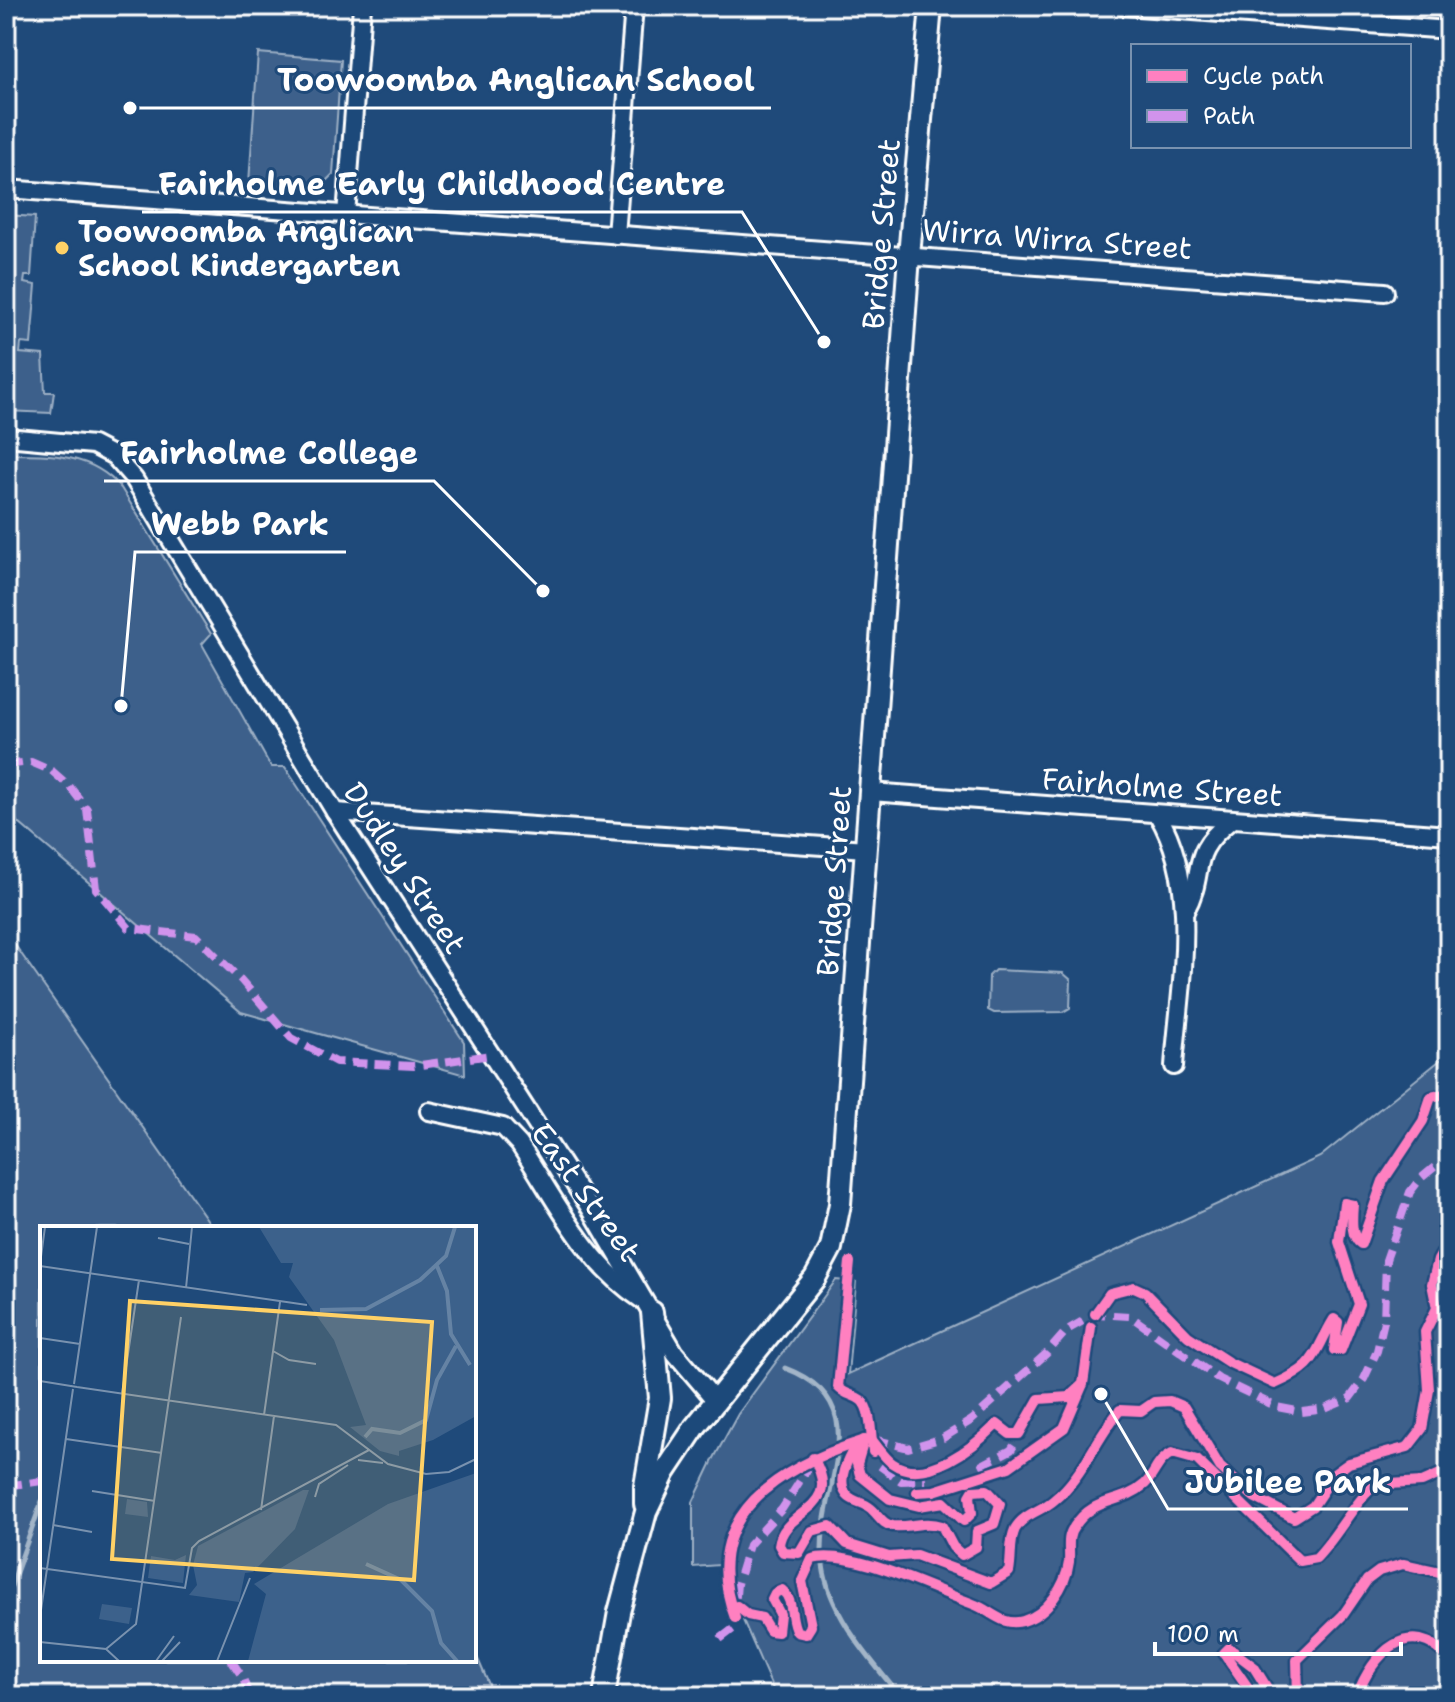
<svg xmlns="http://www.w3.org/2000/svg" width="1455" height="1702" font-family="'Shantell Sans',sans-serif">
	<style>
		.green { fill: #3c618b; stroke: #9eb0c5; stroke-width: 2 }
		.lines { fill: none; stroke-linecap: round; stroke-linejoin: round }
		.stream { stroke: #a3b5c8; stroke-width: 5 }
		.minor-casing { stroke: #fff; stroke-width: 22 }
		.tertiary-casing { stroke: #fff; stroke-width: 26 }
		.minor { stroke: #1f4a7a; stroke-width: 16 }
		.tertiary { stroke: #1f4a7a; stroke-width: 20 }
		.quiet { stroke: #d193ec; stroke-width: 8; stroke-dasharray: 16 8; stroke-linecap: butt }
		.cycleway-casing { stroke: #1f4a7a; stroke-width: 15 }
		.cycleway { stroke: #ff80c0; stroke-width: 10 }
		.poi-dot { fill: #ffd166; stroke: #1f4a7a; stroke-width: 3 }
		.labels { text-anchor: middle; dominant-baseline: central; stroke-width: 6; stroke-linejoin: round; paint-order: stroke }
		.poi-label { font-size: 30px; font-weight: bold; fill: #fff; stroke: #1f4a7a; text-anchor: start }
		.street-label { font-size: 30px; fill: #fff; stroke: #1f4a7a }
		.inset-river { fill: none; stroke: #6583a4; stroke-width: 4 }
		.inset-road { fill: none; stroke: #7992af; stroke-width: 2 }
		.view { fill: #ffd166; fill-opacity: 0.15; stroke: #ffd166; stroke-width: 4 }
		.inset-edge { fill: none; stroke: #fff; stroke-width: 4 }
		.leader { fill: none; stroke: #fff; stroke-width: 3 }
		.callout-dot { fill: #fff; stroke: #1f4a7a; stroke-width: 3 }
		.callout-label { font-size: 32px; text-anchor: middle; font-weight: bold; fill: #fff; stroke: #1f4a7a; stroke-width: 6; stroke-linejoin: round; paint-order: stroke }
	</style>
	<rect width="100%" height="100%" fill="#1f4a7a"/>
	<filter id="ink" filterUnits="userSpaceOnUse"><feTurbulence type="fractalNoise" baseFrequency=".0125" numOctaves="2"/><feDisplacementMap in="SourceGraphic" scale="16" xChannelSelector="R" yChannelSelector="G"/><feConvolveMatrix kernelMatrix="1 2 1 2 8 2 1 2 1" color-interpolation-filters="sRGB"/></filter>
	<g filter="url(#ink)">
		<g class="green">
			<polygon points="258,53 341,60 333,174 318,189 249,183"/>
			<polygon points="6,215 35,217 31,276 25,276 24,283 36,285 31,344 21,343 20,353 43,355 45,392 54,392 51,413 6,411"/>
			<path d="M6,454C49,454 92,453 121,488L211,634L202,644L271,767H285L464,1042L465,1075L241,1012L6,812Z"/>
			<polygon points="6,932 213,1228 42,1228 42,1660 474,1660 474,1650 494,1696 6,1696"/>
			<polygon points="995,970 1063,973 1071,980 1070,1008 1063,1012 994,1013 988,1010 989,976"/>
			<polygon points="1449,1053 1449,1696 776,1696 719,1565 693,1567 693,1502 714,1458 738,1414 836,1280 856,1282 848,1374 1320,1157"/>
		</g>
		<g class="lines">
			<g class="stream">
				<path d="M785,1368C884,1405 813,1491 823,1565C829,1614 870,1659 900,1696"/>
				<polyline points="6,1600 42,1501"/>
			</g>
			<g class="minor-casing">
				<g id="minor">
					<polyline points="1125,6 1449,30"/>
					<polyline points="6,189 1385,292"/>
					<polyline points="346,215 362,6"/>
					<polyline points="616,235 634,6"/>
					<polyline points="6,437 93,445 114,456 134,479 335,812 590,1208 675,1353 715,1400"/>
					<polyline points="871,792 1449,835"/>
					<polyline points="335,812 866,849"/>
					<path d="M1158,815C1201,888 1180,984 1174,1066"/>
					<path d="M1185,911C1208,870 1185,857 1231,820"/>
					<path d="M429,1111L503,1127L519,1144C556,1200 585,1263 642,1300"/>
				</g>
			</g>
			<g class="tertiary-casing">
				<g id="tertiary">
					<polyline points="645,1504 645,1486 660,1398 652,1312"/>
					<polyline points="604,1696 619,1612 646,1512 665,1472 695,1427 815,1278 831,1248 840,1204 909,256 931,6"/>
				</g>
			</g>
			<use href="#minor" class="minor"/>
			<use href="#tertiary" class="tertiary"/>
			<g class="quiet">
				<polyline points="6,765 31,762 52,771 70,787 87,809 96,889 129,928 196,936 241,980 291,1038 336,1062 414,1066 491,1055"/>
				<polyline points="873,1439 908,1448 943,1438 972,1420 1047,1353 1067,1330 1095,1314 1130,1316 1219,1379 1277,1407 1302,1412 1325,1409 1350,1398 1364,1379 1377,1351 1384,1321 1386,1260 1410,1192 1420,1179 1449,1155"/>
				<polyline points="880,1466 901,1481 926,1480"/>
				<polyline points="980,1466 1011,1450 1025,1429"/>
				<polyline points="6,1486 42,1481"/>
				<polyline points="720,1639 733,1629 737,1584 749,1545 782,1509 809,1467"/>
				<polyline points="231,1660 243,1678 249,1696"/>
			</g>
			<g class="cycleway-casing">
				<g id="cycleway">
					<path d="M850,1262L838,1387C845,1395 853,1394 861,1400C872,1409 871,1439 873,1452"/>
					<path d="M1095,1314L1110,1293L1134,1287L1145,1292L1188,1336L1228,1362L1275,1384C1319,1365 1312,1355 1334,1319L1338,1322L1334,1350H1341L1359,1304L1339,1242L1344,1203L1353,1205C1352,1218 1350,1237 1361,1244L1383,1181L1423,1121L1431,1097L1449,1093"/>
					<path d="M871,1439C878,1447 884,1457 892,1463C926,1487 976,1445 997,1424L1010,1434H1019L1039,1399L1069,1397L1083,1384L1091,1327"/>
					<path d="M857,1443C849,1457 835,1480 847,1495C853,1502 863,1502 869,1507C879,1514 881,1524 893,1526C910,1528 925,1520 942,1526L953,1547L962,1555L976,1547L977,1531L994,1524L1000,1504L987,1490L973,1491L970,1496L972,1513L964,1521L944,1502L919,1506L890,1499L860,1475L857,1464L864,1440"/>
					<path d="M813,1458C845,1511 783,1508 779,1545L783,1552L799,1553L812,1531L830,1526L847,1544L889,1557L916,1555L991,1583L1009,1572C1012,1558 1009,1542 1015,1529C1024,1513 1042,1511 1054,1500C1083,1477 1096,1438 1120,1410L1141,1411L1154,1402L1170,1401L1184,1407L1220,1467L1254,1497L1294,1518L1313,1506L1335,1473L1349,1463L1408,1447L1422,1429L1429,1390L1425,1332L1437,1308L1432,1284L1438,1260L1449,1241"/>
					<polyline points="917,1492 934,1491 1009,1467 1064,1428 1083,1384"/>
					<path d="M737,1606L748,1615L762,1618L770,1631L778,1632L780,1614L772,1599L775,1593L782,1590C795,1601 789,1619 797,1632L806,1634L811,1626L802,1581L812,1559C850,1548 934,1590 973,1604C991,1610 1002,1627 1023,1621C1047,1614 1066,1586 1069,1562C1070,1549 1066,1537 1074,1527C1095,1495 1120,1506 1145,1484C1156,1473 1157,1460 1172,1453L1197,1460L1300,1561L1316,1558C1338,1535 1351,1507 1374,1485L1422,1482L1449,1470"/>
					<path d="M735,1618C696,1514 782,1466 865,1440"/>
					<polyline points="1254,1696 1224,1653 1229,1648 1254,1667 1272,1696"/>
					<polyline points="1298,1696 1297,1660 1343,1615 1367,1580 1379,1571 1403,1564 1449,1574"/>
					<path d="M1357,1696C1372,1654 1410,1614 1449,1659"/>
				</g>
			</g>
			<use href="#cycleway" class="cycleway"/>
		</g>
	</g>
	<circle class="poi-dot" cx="62" cy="248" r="8"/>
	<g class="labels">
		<g class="poi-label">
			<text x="78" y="231">Toowoomba Anglican<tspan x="78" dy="34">School Kindergarten</tspan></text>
		</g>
		<g class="street-label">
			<text transform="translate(881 234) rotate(-85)">Bridge Street</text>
			<text transform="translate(1057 239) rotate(4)">Wirra Wirra Street</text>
			<text transform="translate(1162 787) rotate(4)">Fairholme Street</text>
			<text transform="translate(405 868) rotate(57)">Dudley Street</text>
			<text transform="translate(834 881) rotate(-86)">Bridge Street</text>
			<text transform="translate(586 1192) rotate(54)">East Street</text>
		</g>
	</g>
	<g transform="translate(40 1226)">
		<rect width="436" height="436" fill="#1f4a7a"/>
		<path d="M219,1H436V190L393,214L359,225V230L340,225L310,201L326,199L294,114L249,51L253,37H241ZM436,247V435H208L226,368L214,358L348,278ZM263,264H269L255,303L213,346L205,347L199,376L149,369L157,359L153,339L158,320ZM87,273L107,276L108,291L85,288ZM146,329L143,357L108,352L111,330L135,334ZM62,378L92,382L89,398L59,393Z" fill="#3c618b"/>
		<path class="inset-river" d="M397,40L407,65L411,108L430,139M280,84L326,83L380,54L406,30L415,1M325,211L332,203L360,207L386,194L397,154L416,120M326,338L361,354L392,385L401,417L417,435"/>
		<path class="inset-road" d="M118,12L149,18M0,38L5,1M0,40L267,79M146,62L152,1M0,112L40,118M233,125L249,134L276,138M0,155L37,161L31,160M34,158L57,1M37,161L296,199L348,238L386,248L409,246L436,233M82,168L99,54M224,189L240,76M26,213L122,227M318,234L343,237M52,265L115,275M275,271L279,258L308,239M221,284L234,190M13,299L52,306M0,342L145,362L152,322L159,315L329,224M0,391L33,163M0,416L66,423L79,435M66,423L96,398L141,91M116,435L134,410M122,435L140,416M177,435L210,352"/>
		<path class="view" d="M90,75L392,96L374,354L72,333Z"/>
		<rect width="436" height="436" class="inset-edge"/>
	</g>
	<path class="leader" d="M130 108L261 108H771M824 342L742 212H142M543 591L434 481H104M121 706L135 552H346M1101 1394L1168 1509H1408"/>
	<g class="callout-dot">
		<circle cx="130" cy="108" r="8"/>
		<circle cx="824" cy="342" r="8"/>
		<circle cx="543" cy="591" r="8"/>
		<circle cx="121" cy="706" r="8"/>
		<circle cx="1101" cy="1394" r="8"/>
	</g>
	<g class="callout-label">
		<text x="516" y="91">Toowoomba Anglican School</text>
		<text x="442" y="195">Fairholme Early Childhood Centre</text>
		<text x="269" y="464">Fairholme College</text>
		<text x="240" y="535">Webb Park</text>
		<text x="1288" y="1493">Jubilee Park</text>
	</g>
	<rect width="1455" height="1702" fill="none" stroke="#1f4a7a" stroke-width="32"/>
	<rect x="16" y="16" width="1423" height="1670" fill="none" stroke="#fff" stroke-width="3" filter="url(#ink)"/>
	<rect x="1131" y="44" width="280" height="104" fill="#1f4a7a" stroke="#7992af" stroke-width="2"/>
	<rect x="1147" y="70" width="40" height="12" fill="#ff80c0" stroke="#7992af" stroke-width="2"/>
	<text x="1203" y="84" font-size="24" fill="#ffffff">Cycle path</text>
	<rect x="1147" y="110" width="40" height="12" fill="#d193ec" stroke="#7992af" stroke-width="2"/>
	<text x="1203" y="124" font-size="24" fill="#ffffff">Path</text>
	<path d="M1155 1642v12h246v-12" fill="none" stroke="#ffffff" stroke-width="4"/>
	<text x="1167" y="1642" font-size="24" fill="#ffffff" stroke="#1f4a7a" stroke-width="6" paint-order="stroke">100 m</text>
</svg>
